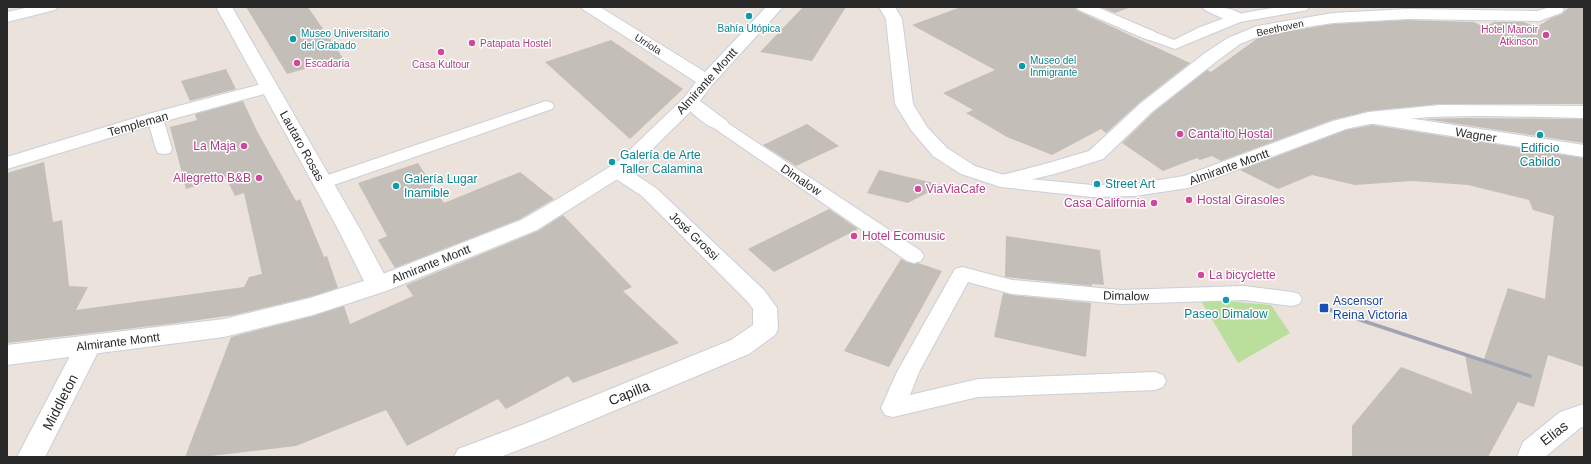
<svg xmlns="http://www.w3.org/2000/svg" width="1591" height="464" font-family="Arial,sans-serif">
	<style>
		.green { fill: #bade9b }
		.building { fill: #c3beb7 }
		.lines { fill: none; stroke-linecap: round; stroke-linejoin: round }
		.pedestrian-casing { stroke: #cacfda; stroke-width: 2 }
		.minor-casing { stroke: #cacfda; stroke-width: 2 }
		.tertiary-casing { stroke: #cacfda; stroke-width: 2 }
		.secondary-casing { stroke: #cacfda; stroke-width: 2 }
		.pedestrian { fill: #fff; fill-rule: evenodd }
		.minor { fill: #fff; fill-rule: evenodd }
		.tertiary { fill: #fff; fill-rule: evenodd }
		.secondary { fill: #fff; fill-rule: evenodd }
		.rail { stroke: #9fa4b3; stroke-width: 3.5 }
		.culture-dot { fill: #0f9aa8; stroke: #fff; stroke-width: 1.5 }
		.hotel-dot { fill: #d1479c; stroke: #fff; stroke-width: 1.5 }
		.transit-dot { fill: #1a4fb4; stroke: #fff; stroke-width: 1.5 }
		.labels { text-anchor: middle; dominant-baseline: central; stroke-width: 3; stroke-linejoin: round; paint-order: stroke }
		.far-culture-label { font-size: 10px; fill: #0d838f; stroke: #fff; text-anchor: start }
		.far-street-label { font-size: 10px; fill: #292929; stroke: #fff }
		.far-hotel-label { font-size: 10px; fill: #b23c85; stroke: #fff; text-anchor: start }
		.street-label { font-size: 12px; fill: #292929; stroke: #fff }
		.hotel-label { font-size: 12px; fill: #b23c85; stroke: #fff; text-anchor: start }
		.culture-label { font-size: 12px; fill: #0d838f; stroke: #fff; text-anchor: start }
		.transit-label { font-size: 12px; fill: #164399; stroke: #fff; text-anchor: start }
		.near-street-label { font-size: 14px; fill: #292929; stroke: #fff }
	</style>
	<rect width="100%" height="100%" fill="#ebe2dc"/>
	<polygon class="green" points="1200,299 1271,305 1290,333 1238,363"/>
	<g class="building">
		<polygon points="246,7 308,7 343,58 287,74"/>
		<polygon points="803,7 846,7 812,61 760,52"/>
		<polygon points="961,7 1074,7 1078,11 1190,63 1140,102 1106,133 1101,129 1052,155 1007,137 966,113 973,110 943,93 995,70 912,25"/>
		<polygon points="1101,7 1128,7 1128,8 1115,13"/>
		<polygon points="1569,7 1584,7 1584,104 1440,104 1369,111 1332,120 1221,161 1212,156 1200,160 1197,158 1163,171 1122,143 1154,112 1207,70 1211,72 1258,38 1266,35 1333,24 1407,20 1474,22 1484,27 1494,22 1523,22 1537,27 1551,18 1562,14"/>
		<polygon points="611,40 683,89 630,139 545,62"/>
		<polygon points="226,69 236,89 190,101 181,81"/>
		<polygon points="243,101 257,131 296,201 300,199 324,257 327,256 338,288 310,297 234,315 177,323 7,343 7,173 44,162 53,222 62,220 69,286 88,287 76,310 244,287 249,277 262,274 244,193 235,196 225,176 186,189 170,127 197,120 195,114"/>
		<polygon points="1464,118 1584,119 1584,143 1425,119"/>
		<polygon points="807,124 839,146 796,166 763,145"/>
		<polygon points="1372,125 1584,158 1584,367 1548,355 1534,407 1518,402 1488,457 1352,457 1352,426 1401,367 1472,394 1465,355 1483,362 1508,288 1545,299 1554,216 1533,210 1529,200 1468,185 1412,181 1355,185 1312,175 1278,189 1240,170 1346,130"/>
		<polygon points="418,163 444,203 520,172 554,199 520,219 395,268 378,240 387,236 358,183"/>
		<polygon points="879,170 942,185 908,203 867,193"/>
		<polygon points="829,209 858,229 774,272 748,249"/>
		<polygon points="563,215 632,287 623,291 679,343 573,383 568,376 506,409 498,399 407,446 386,410 296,446 202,457 185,457 231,337 313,316 344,306 350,324 413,296 406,285 538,231"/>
		<polygon points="1006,236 1100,250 1104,285 1092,284 1092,286 1005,277"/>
		<polygon points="901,259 907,262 914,264 918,263 942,271 889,367 844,351"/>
		<polygon points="1003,293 1012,295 1091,303 1086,357 994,337"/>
	</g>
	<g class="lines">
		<g class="pedestrian-casing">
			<g id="pedestrian">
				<polygon points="1278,7 1309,7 1307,10 1302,11 1240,22 1175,49 1144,38 1142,35 1144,32 1149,31 1154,32 1174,40 1198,28 1232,15"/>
				<polygon points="546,101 552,103 554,106 552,109 328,187 322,188 316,187 313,183 316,179"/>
				<polygon points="155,113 161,115 163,118 172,149 170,153 164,154 158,153 156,149 147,118 149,115"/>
				<polygon points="720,120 726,122 921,251 924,256 921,261 914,263 907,261 714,128 712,125 714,122"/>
				<polygon points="962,267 1012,280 1121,290 1244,286 1292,292 1299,294 1302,299 1299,304 1292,306 1244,300 1121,304 1012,294 968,282 919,372 910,395 978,379 1155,372 1163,375 1166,381 1163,387 1155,390 978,397 893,417 885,415 881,408 897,372 955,269"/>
			</g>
		</g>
		<g class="minor-casing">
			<g id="minor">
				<polygon points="30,7 58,7 55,10 7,22 7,12"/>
				<polygon points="1076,7 1097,7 1155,32 1157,35 1155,38 1149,40 1143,38 1079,10"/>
				<path d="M1202,7C1215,7 1236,6 1245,18L1243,21C1230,24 1216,15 1205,10Z"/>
				<polygon points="1550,7 1562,7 1564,10 1561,13 1539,21 1407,19 1333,23 1267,33 1240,44 1217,61 1153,111 1103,159 1058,173 1001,187 994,185 991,181 994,177 1045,164 1089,151 1141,103 1205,53 1228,38 1257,26 1333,13 1407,9 1537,11"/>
				<polygon points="269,82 275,83 278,87 275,91 162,122 7,169 7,157 148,114"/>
				<path d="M690,97L696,98L727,121L729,125L727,129C710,133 696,115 684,106L681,102L684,98Z"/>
				<polygon points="1369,112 1584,145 1584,157 1362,122 1360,118 1362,114"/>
				<polygon points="617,165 624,167 656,188 764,290 777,308 778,329 775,335 749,354 547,439 500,457 454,457 458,449 527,423 731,340 753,325 753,309 748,302 642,196 610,175 607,171 610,167"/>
				<polygon points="88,337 97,339 101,346 45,457 17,457 79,339"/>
				<polygon points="1584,404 1584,426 1580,428 1545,457 1517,457 1523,442 1560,412"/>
			</g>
		</g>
		<g class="tertiary-casing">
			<polygon id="tertiary" points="216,7 232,7 360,229 390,285 386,291 378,293 370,291 366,285 338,229"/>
		</g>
		<g class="secondary-casing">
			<g id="secondary">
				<polygon points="581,7 600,7 705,72 766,7 783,7 712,85 696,106 630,171 537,230 386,291 313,315 224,337 7,365 7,345 224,319 310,298 370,279 521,220 561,197 616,163 684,98 696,82 584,10"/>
				<path d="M879,7H895L902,19L913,104L927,127L947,148L975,166L1004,175L1020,178L1092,185L1135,184L1184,176L1333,121L1369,112L1440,105L1584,106V118C1505,117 1423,110 1346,129L1188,188L1135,196L1092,197L1001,187L961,174L933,156L911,130L895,104L886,19Z"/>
			</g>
		</g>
		<use href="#pedestrian" class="pedestrian"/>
		<use href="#minor" class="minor"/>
		<use href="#tertiary" class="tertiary"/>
		<use href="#secondary" class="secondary"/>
		<polyline class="rail" points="1324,308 1530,376"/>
	</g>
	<g class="culture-dot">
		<circle cx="749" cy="16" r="4"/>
		<circle cx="293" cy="39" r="4"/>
		<circle cx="1022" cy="66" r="4"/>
		<circle cx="1540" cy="135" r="4"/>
		<circle cx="612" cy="162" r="4"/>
		<circle cx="1097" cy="184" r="4"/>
		<circle cx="396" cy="186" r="4"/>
		<circle cx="1226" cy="300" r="4"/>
	</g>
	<g class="hotel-dot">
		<circle cx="1546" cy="35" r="4"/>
		<circle cx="472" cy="43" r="4"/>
		<circle cx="441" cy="52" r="4"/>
		<circle cx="297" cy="63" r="4"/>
		<circle cx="1180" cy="134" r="4"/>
		<circle cx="244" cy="146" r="4"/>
		<circle cx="259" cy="178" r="4"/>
		<circle cx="918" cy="189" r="4"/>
		<circle cx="1189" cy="200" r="4"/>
		<circle cx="1154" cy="203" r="4"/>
		<circle cx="854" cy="236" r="4"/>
		<circle cx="1201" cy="275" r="4"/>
	</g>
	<rect class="transit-dot" x="1319" y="303" width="10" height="10" rx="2"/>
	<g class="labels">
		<g class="far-culture-label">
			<text x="749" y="28" text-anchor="middle">Bahía Utópica</text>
			<text x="301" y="33">Museo Universitario<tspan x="301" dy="12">del Grabado</tspan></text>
			<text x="1030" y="60">Museo del<tspan x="1030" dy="12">Inmigrante</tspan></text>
		</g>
		<g class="far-street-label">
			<text transform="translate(1280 28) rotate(-12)">Beethoven</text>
			<text transform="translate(648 44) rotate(32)">Urriola</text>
		</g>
		<g class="far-hotel-label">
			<text x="1538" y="29" text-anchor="end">Hotel Manoir<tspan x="1538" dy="12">Atkinson</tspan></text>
			<text x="480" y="43">Patapata Hostel</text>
			<text x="305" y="63">Escadaria</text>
			<text x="441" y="64" text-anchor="middle">Casa Kultour</text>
		</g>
		<g class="street-label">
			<text transform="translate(707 81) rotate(-48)">Almirante Montt</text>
			<text transform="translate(138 124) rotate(-16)">Templeman</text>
			<text transform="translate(1476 135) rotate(9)">Wagner</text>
			<text transform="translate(302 146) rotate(61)">Lautaro Rosas</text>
			<text transform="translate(1229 167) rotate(-20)">Almirante Montt</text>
			<text transform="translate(801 180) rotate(34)">Dimalow</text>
			<text transform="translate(694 236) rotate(44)">José Grossi</text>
			<text transform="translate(431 264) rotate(-22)">Almirante Montt</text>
			<text transform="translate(1126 296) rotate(1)">Dimalow</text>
			<text transform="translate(118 342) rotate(-7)">Almirante Montt</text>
		</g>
		<g class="hotel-label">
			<text x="1188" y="134">Canta'ito Hostal</text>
			<text x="236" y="146" text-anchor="end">La Maja</text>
			<text x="251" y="178" text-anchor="end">Allegretto B&amp;B</text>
			<text x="926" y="189">ViaViaCafe</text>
			<text x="1197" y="200">Hostal Girasoles</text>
			<text x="1146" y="203" text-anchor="end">Casa California</text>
			<text x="862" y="236">Hotel Ecomusic</text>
			<text x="1209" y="275">La bicyclette</text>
		</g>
		<g class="culture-label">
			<text x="1540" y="148" text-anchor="middle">Edificio<tspan x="1540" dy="14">Cabildo</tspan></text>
			<text x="620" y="155">Galería de Arte<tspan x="620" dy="14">Taller Calamina</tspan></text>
			<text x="404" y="179">Galería Lugar<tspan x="404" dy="14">Inamible</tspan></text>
			<text x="1105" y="184">Street Art</text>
			<text x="1226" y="314" text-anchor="middle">Paseo Dimalow</text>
		</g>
		<g class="transit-label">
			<text x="1333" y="301">Ascensor<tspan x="1333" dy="14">Reina Victoria</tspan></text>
		</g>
		<g class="near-street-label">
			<text transform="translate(629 393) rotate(-22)">Capilla</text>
			<text transform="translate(60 402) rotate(-63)">Middleton</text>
			<text transform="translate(1554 433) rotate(-38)">Elias</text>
		</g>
	</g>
	<rect width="1591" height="464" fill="none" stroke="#292929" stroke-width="16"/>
</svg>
